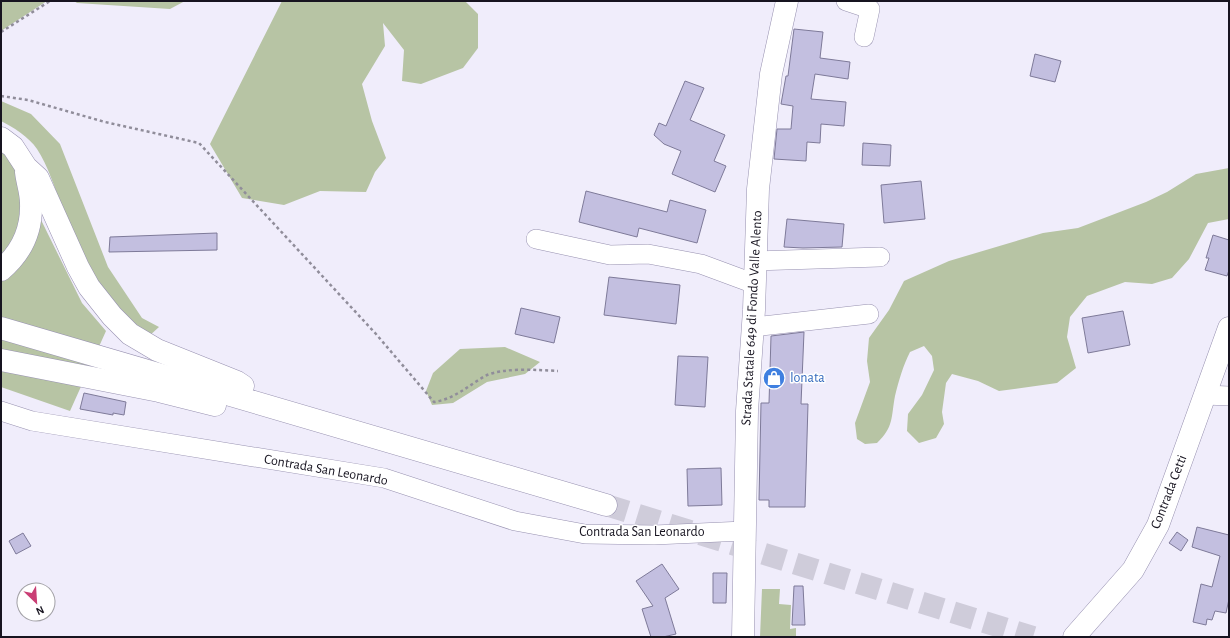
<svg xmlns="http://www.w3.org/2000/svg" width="1230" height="638" font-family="'Alegreya Sans',sans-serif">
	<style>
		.green { fill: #b7c4a4 }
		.building { fill: #c3bfe0; stroke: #7e7a99 }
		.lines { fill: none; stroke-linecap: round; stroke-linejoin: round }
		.trunk-tunnel { stroke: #cfccda; stroke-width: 22; stroke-dasharray: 22 11; stroke-linecap: butt }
		.minor-casing { stroke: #9791b0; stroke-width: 20 }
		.secondary-casing { stroke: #9791b0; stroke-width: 23 }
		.primary-casing { stroke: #9791b0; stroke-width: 23 }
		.trunk-casing { stroke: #9791b0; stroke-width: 23 }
		.path { stroke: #908d9a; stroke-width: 2.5; stroke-dasharray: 3 3; stroke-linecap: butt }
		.minor { stroke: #fff; stroke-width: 19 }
		.secondary { stroke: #fff; stroke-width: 22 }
		.primary { stroke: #fff; stroke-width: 22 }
		.trunk { stroke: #fff; stroke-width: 22 }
		.labels { text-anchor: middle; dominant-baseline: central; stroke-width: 3; stroke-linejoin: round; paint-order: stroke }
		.street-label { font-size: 14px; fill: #171420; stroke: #fff }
		.shop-label { font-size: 14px; fill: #366cbe; stroke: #fff; text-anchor: start }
	</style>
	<rect width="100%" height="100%" fill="#f0edfb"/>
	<g class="green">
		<polygon points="1,1 47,1 1,31"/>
		<polygon points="74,1 185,1 170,9 77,3"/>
		<polygon points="282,1 465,1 478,14 478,48 463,68 421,84 402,81 404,50 383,23 385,46 362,84 372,121 386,158 375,172 366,192 320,191 284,205 242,198 210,144"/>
		<path d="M1,101L31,114L60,144L108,267L142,318L159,327L148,337C108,314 78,250 62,208C55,188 48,166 37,149C29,137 13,127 1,121Z"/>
		<polygon points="1,149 9,155 82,303 106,331 70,411 1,387"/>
		<path d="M1229,168V219L1208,223L1189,259L1172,278L1152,284L1125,282L1087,296L1070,317L1067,337L1076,368L1057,383L999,391L978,381L952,374L946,383L942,412L944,424L936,438L919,443L907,431L908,414L922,395L934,370L932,356L924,346L910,352C903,366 899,380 895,396C891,417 894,427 877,443L865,444L857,439L855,423L870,382L867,361L869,338L889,310L904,281L949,261L1043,233L1078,228L1146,202L1167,192L1196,174Z"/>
		<polygon points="505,347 540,362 525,374 487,382 453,403 432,405 426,391 433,373 460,349"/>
		<polygon points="762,589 780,589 779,604 791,605 790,629 796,628 796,637 760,637"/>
	</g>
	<g class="building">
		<polygon points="794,29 823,32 820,58 850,62 848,79 815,74 811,99 846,102 844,126 821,124 820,143 807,142 806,161 774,159 777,129 791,129 793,106 781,104 786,76 788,76"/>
		<polygon points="1035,54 1061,61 1055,82 1030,76"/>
		<polygon points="685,81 704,88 690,120 725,135 714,161 726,166 715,192 672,174 681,151 664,144 654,135 659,123 666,126"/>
		<polygon points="863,143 891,145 890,166 862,165"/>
		<polygon points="921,181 925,219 884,223 881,185"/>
		<polygon points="586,191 667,212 670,200 706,210 697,243 639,228 637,237 579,222"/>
		<polygon points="787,219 844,224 842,247 803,248 784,247"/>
		<polygon points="217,233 217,250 109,252 110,237"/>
		<polygon points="1213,235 1229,240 1229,270 1227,276 1205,270 1209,258 1206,258"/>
		<polygon points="609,277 680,285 676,324 604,315"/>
		<polygon points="521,308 560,317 554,343 515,334"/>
		<polygon points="1123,311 1130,345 1088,353 1082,318"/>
		<polygon points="804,332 801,404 808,404 805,507 769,507 769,500 759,500 761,403 769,403 771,336"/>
		<polygon points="678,356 708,357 705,407 675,405"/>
		<polygon points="84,393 126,402 124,415 113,413 113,415 80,409"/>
		<polygon points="721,468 722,505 688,506 687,469"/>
		<polygon points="1197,527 1229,535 1229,599 1226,613 1215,611 1212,620 1207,619 1206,625 1193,622 1201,584 1212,587 1220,556 1192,547"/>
		<polygon points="1177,532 1188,540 1181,551 1169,543"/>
		<polygon points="23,533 31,546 16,554 9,541"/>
		<polygon points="662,564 679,589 665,598 676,634 663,637 651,637 642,609 653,606 636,581"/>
		<polygon points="713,573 727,573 726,603 713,603"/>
		<polygon points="794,586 803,586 805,625 792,625"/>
	</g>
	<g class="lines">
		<polyline class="trunk-tunnel" points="606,505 1033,637"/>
		<g class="minor-casing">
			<g id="minor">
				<polyline points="846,1 870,9 864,37"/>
				<polyline points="536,239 610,255 648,254 701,264 755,284"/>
				<polyline points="756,261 880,257"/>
				<polyline points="753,327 869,314"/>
				<polyline points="1205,395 1229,396"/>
				<polyline points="1,411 32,421 384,478 515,521 585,534 654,535 744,531"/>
			</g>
		</g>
		<g class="secondary-casing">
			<polyline id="secondary" points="1074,637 1133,570 1158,525 1229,328"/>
		</g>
		<g class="primary-casing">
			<polyline id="primary" points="743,637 747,411 754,310 758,189 771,74 787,1"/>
		</g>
		<g class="trunk-casing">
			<g id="trunk">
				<polyline points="1,138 13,147 26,167 38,178 78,267 89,287 112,316 130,334 157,350 237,382 243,386"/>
				<path d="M1,270C21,253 32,230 31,203C31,192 27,182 26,172"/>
				<polyline points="1,328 606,505"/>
				<polyline points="1,360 159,391 215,405"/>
			</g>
		</g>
		<g class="path">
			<polyline points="1,32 50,1"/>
			<path d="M1,96L28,100L105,122L199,143L376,334L434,402C454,399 468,386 485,376C503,367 539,370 558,371"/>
		</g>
		<use href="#minor" class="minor"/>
		<use href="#secondary" class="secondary"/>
		<use href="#primary" class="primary"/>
		<use href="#trunk" class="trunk"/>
	</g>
	<defs>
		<g id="shop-disc" transform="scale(1.15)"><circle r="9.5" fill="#3f7fe0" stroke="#fff"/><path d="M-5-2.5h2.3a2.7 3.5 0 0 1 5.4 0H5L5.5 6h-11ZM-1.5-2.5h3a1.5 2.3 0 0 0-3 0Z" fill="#fff"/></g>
	</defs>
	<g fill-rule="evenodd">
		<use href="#shop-disc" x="774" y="378"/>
	</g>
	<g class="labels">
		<g class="street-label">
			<text transform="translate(752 318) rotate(-87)">Strada Statale 649 di Fondo Valle Alento</text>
			<text transform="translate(326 470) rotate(10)">Contrada San Leonardo</text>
			<text transform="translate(1169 492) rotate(-69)">Contrada Cetti</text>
			<text x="642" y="532">Contrada San Leonardo</text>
		</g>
		<g class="shop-label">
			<text x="790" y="378">Ionata</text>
		</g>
	</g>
	<rect width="1230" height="638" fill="none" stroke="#171420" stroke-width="4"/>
	<g transform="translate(36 602) rotate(155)"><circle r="19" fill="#ffffff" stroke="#a2a1a6"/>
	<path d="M0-3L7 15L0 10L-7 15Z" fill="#ca3f75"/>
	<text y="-6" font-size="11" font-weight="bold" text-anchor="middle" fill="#171420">N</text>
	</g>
</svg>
